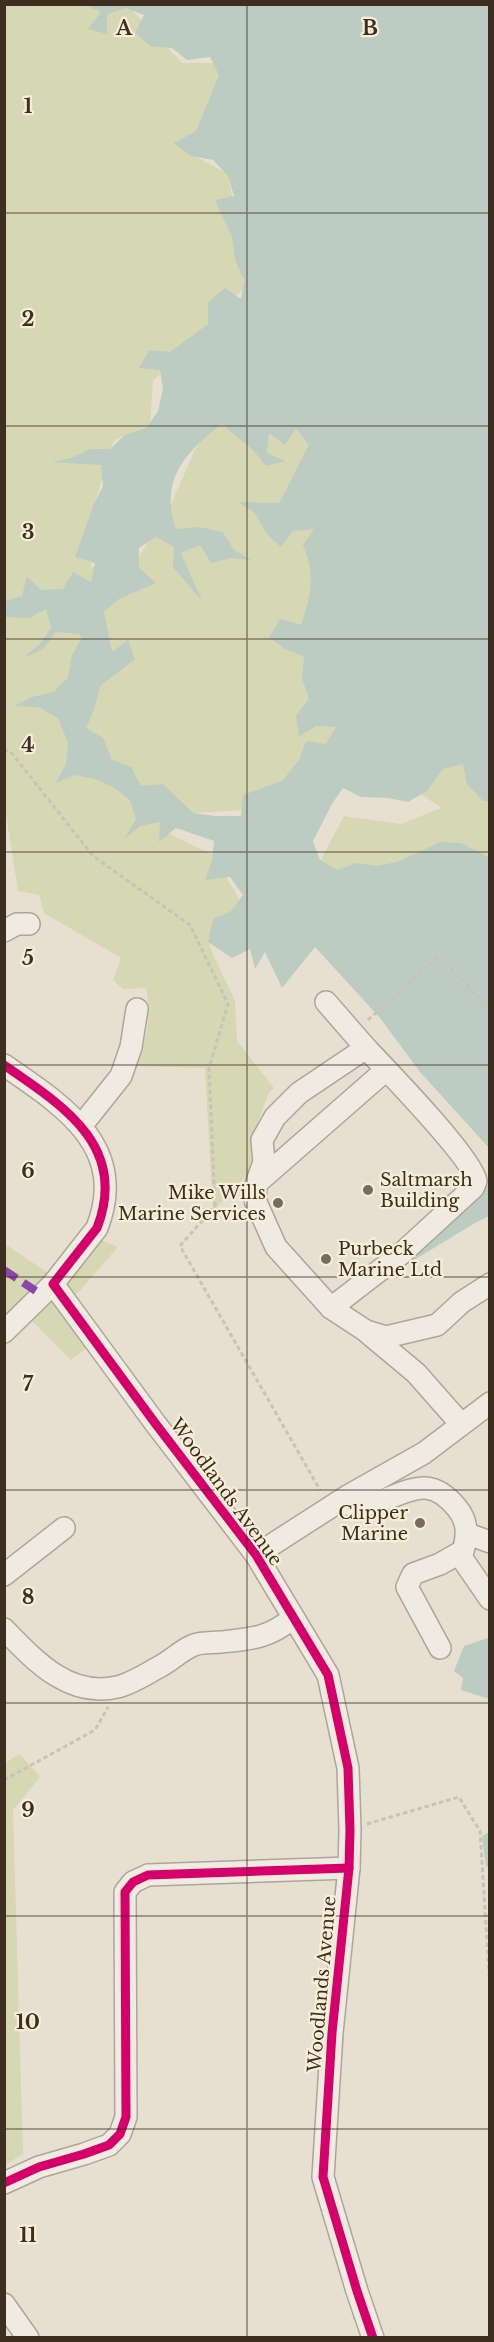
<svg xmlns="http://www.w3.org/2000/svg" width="494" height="2342" font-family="'Libre Baskerville',serif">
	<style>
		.green { fill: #d6d7b3 }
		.water { fill: #bcccc2; fill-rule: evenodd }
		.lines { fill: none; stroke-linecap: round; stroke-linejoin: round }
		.minor-casing { stroke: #ada599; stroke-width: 24 }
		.path { stroke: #c8c2b9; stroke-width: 3; stroke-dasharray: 4.5 3; stroke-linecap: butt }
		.minor { stroke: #efebe3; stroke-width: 21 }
		.quiet { stroke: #8e44ad; stroke-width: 8; stroke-dasharray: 15 8; stroke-linecap: butt }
		.cycleway-casing { stroke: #f7eed8; stroke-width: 13 }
		.cycleway { stroke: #d6006c; stroke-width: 9 }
		.grid { fill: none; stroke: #3d2e20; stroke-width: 1.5; stroke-opacity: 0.55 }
		.poi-dot { fill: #786c5e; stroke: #f7eed8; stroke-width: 2 }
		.labels { text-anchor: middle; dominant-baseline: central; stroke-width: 4.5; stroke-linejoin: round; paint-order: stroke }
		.poi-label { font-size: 18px; fill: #3d2e20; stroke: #f7eed8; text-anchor: start }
		.street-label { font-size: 18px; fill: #3d2e20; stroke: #f7eed8 }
		.grid-label { font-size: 20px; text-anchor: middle; font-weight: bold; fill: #3d2e20; stroke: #f7eed8; stroke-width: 4.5; stroke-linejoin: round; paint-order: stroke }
	</style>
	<rect width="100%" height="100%" fill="#e7e0d1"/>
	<g class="green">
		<path d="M5,5H124L130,8L182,63H223L234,122L189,153L228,174L238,228L244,288L153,381L150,425L114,440L95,503L91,567L133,565L165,518L194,452L237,379L489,357V867L348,888L317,867L344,816L401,824L441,808L404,782L339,745L243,810L179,814L165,832L214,855L248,915L208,938L212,952L235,1001L237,1041L274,1088L269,1092L251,1141L252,1154L259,1162L213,1211L205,1068L135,1066C148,1038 151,1019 146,988L123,989L113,980L121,958L44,913L39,895L18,891L5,808Z"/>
		<polygon points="91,1235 118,1247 68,1304 95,1342 71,1360 24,1313 5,1332 5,1244 57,1279"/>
		<polygon points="20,1754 40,1777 13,1810 23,2154 5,2165 4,1763"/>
	</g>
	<g class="water">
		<path d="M86,5H489V801H483L467,784L463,764L443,769L427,791L408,802L388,798L361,797L343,788L332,804L313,841L320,860L338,870L356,863L377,866L397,862L441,842L461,843L489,857V1148L420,1072L380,1018L315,947L282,988L265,952L255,969L250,949L232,958L208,942L213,919L231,911L243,895L230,877L205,880L212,861L214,841L176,828L159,842L160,822L140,826L124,839L136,819L130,800L113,787L95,779L74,775L56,783L66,764L68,743L58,718L38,707L14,706L32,697L54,692L68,677L72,655L82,638L79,634L56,632L43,649L23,658L40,644L51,628L46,609L29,618L5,617V601L22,596L27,576L41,590L63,589L73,572L91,582L95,563L75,557L93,506L103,486L101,465L52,462L71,458L90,449H110L125,435L147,427L158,411L163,389L160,370L139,368L149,350L170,352L208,324V302L225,288L241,299L244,280L235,260L232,237L215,200L234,196L228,176L213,160L191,156L174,143L196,131L219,75L210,57L187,60L172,48L150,46L135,33L144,15L126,8L107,14V34L88,29L101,12ZM222,424L253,450L266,466L285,461L267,453L269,433L285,445L296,428L309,445L279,503L238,502L255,513L266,533L281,547L293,531L314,529L303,545C316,576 311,594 301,625L280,619L269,637L285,649L304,656L302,678L309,699L296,715L299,737L316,726L336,727L326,744L306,741L299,760L282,781L243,795L241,816H215L193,813L163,784L141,786L131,767L112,760L103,738L86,728L95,707L100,686L135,659L128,640L112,652L104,612L119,599L156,583L139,568V548L156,537L174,547L173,567L202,601L181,553L200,545L211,563L231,558L251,560L233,549L223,532L199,527L176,529C159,481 185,452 222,424Z"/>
		<polygon points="489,1184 489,1216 475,1223 414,1260 403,1241"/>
		<polygon points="488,1638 490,1639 489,1699 461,1690 463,1678 454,1671 464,1646"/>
		<polygon points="489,1832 489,1866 486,1867 482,1836"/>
	</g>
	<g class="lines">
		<g class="minor-casing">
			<g id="minor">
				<polyline points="4,931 17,924 29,924"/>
				<polyline points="326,1002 366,1048 299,1093 275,1117 262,1140 264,1162 256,1184 255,1200 276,1247 331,1308 366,1331 386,1337 437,1325 462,1302 490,1284"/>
				<path d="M4,1065C62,1105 129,1146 97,1228L53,1284L4,1332"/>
				<polyline points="82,1125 121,1076 131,1047 137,1009"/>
				<polyline points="258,1182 386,1070"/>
				<polyline points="53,1284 155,1423 256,1555 328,1675 348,1768 350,1830 349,1868 332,2033 323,2177 357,2291 373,2338"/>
				<path d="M331,1308L401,1254L473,1188L476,1181C474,1160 385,1068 366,1048"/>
				<polyline points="368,1333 416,1373 461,1424"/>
				<path d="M337,1503C346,1504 357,1506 365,1505C402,1499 425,1468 457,1508C468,1521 468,1535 463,1551L440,1564L413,1574L407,1587L440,1648"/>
				<polyline points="468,1534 490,1542"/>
				<polyline points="459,1554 490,1599"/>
				<polyline points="256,1555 346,1497 424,1453 490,1403"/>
				<polyline points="4,1575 64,1528"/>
				<path d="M4,1629C35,1661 69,1698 117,1687C131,1684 146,1674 159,1667C171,1661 181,1650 194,1645C202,1642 212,1643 221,1642C251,1639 269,1638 293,1618"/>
				<polyline points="4,2183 39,2167 84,2154 109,2145 120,2134 126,2117 125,1892 133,1882 148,1875 349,1868"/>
				<polyline points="4,2304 28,2338"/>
			</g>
		</g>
		<g class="path">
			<polyline points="4,750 10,751 93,856 190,925 228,1004 209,1068 215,1206 180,1246 320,1490"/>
			<polyline points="368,1020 439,956 490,1009"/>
			<polyline points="4,1780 95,1730 108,1707"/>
			<polyline points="367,1824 459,1797 480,1831 490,1987"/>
		</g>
		<use href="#minor" class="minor"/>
		<polyline class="quiet" points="4,1270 42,1295"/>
		<g class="cycleway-casing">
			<g id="cycleway">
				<path d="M4,1065C62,1105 129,1146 97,1228L53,1284L155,1423L256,1555L328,1675L348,1768L350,1830L349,1868L332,2033L323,2177L357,2291L373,2338"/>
				<polyline points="4,2183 39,2167 84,2154 109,2145 120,2134 126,2117 125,1892 133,1882 148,1875 349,1868"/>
			</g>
		</g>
		<use href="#cycleway" class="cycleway"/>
	</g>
	<path class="grid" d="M247,4V2338M4,213H490M4,426H490M4,639H490M4,852H490M4,1065H490M4,1277H490M4,1490H490M4,1703H490M4,1916H490M4,2129H490"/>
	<g class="poi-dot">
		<circle cx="368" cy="1190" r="6"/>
		<circle cx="278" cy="1203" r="6"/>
		<circle cx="326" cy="1259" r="6"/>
		<circle cx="420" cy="1523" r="6"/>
	</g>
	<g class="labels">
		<g class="poi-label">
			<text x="380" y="1180">Saltmarsh<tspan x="380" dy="21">Building</tspan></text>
			<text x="266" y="1193" text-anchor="end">Mike Wills<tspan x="266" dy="21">Marine Services</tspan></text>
			<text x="338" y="1249">Purbeck<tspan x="338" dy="21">Marine Ltd</tspan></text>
			<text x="408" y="1513" text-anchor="end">Clipper<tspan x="408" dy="21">Marine</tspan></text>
		</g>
		<g class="street-label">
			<text transform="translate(226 1492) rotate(54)">Woodlands Avenue</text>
			<text transform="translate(322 1984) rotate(-85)">Woodlands Avenue</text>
		</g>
	</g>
	<g class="grid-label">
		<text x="124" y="35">A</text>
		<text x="370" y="35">B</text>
		<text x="28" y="113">1</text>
		<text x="28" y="326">2</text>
		<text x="28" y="539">3</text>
		<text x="28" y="752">4</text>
		<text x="28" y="965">5</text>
		<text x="28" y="1178">6</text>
		<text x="28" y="1391">7</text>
		<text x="28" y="1604">8</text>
		<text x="28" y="1817">9</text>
		<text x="28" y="2029">10</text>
		<text x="28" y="2242">11</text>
	</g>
	<rect width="494" height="2342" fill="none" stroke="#3d2e20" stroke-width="12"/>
</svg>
